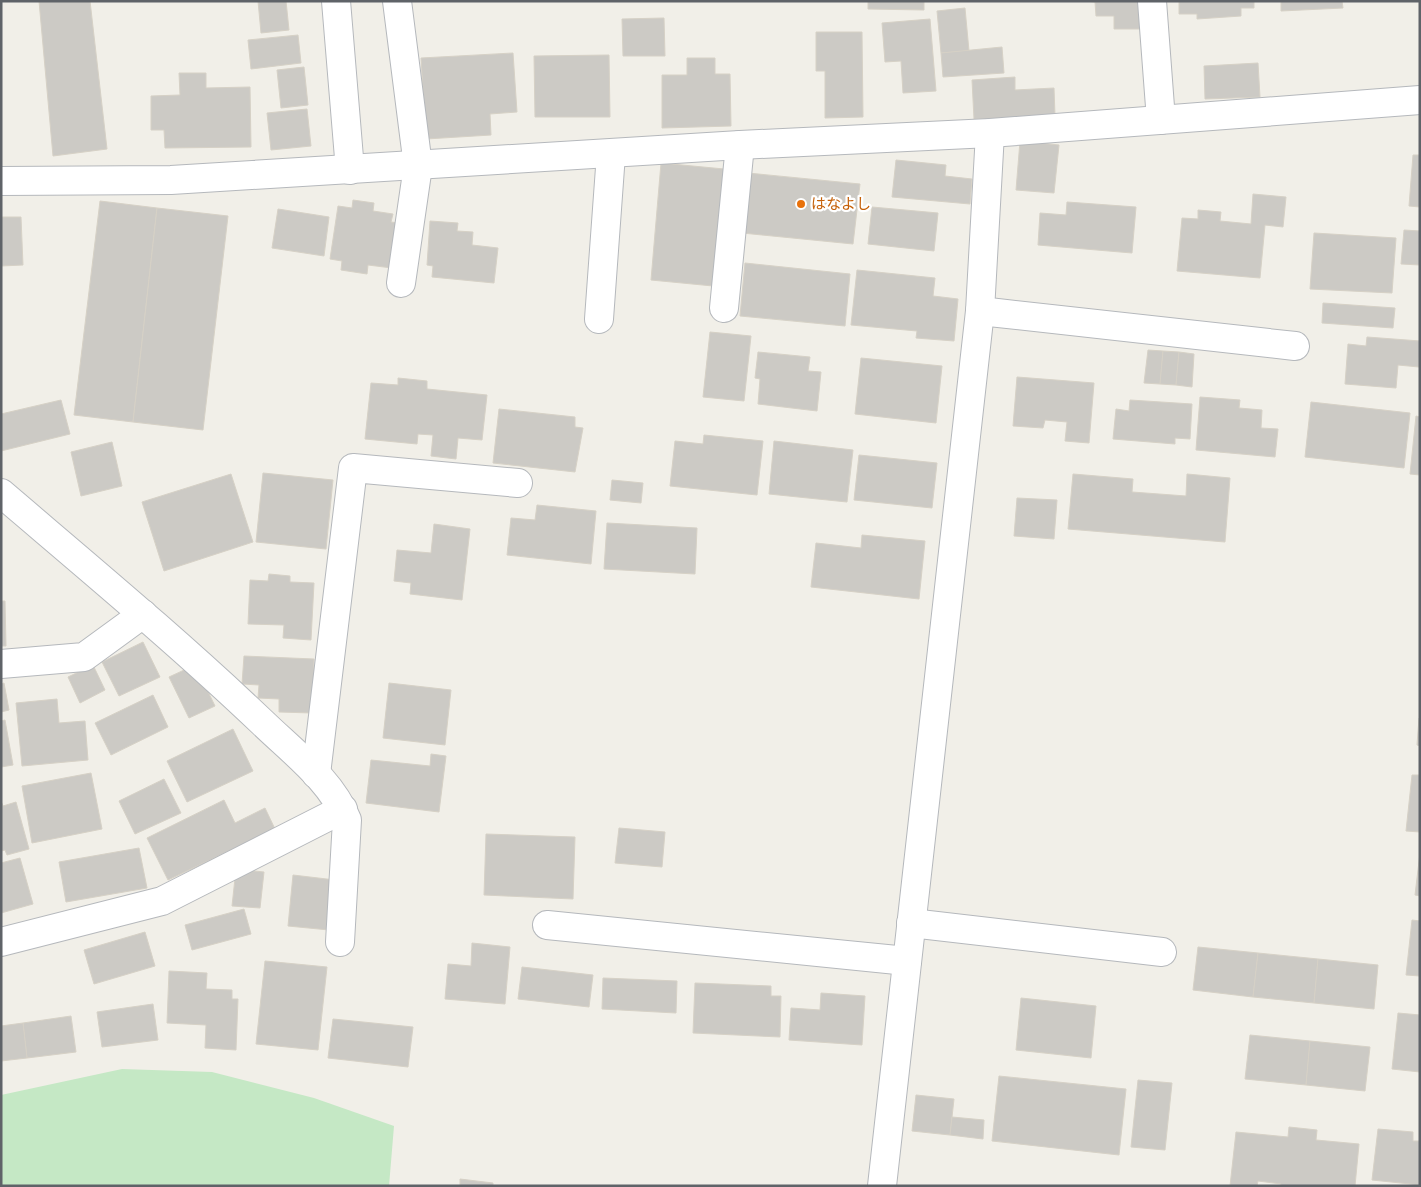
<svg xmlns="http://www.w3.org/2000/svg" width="1421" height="1187" font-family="Rubik,'Noto Sans JP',sans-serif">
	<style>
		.green { fill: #c5e8c5 }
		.building { fill: #cccac5; stroke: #d6d1c6 }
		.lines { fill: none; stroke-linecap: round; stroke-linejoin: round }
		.minor-casing { stroke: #b5b8bc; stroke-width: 30 }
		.minor { stroke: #fff; stroke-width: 28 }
		.food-dot { fill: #e8710a; stroke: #fff; stroke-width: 2 }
		.labels { text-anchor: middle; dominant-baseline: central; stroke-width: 4.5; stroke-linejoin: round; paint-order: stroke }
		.food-label { font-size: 15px; fill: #c56008; stroke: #fff; text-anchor: start }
	</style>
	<rect width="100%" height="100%" fill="#f1efe8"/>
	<polygon class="green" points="122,1069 212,1072 314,1098 394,1126 389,1186 1,1186 1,1095"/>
	<g class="building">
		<polygon points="39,1 90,1 107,149 53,156"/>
		<polygon points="258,1 286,1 289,30 261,33"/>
		<polygon points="868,1 924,1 924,10 868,9"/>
		<polygon points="1085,1 1140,1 1141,29 1114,29 1114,16 1096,16 1095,2"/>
		<polygon points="1179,1 1254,1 1254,8 1241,8 1241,16 1197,19 1197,14 1179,14"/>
		<polygon points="1281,1 1342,1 1343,8 1281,11"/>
		<polygon points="965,8 969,51 941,53 937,11"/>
		<polygon points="664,18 665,56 623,56 622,19"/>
		<polygon points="930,19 936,91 903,93 901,61 885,62 882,23"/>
		<polygon points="816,32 862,32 863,117 825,118 825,71 816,71"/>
		<polygon points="298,35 301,63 251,69 248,40"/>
		<polygon points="1002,47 1004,73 943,77 941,53"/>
		<polygon points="513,53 517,112 490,114 491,135 426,139 421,58"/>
		<polygon points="609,55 610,117 535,117 534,56"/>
		<polygon points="687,58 715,58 715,74 730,74 731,126 662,128 662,75 687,75"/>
		<polygon points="1258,63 1260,97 1205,99 1204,66"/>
		<polygon points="304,67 308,105 281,108 277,70"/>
		<polygon points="179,73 206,73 206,88 250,87 251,147 165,148 164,130 151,130 151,96 180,95"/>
		<polygon points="1015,77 1015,90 1054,88 1055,116 974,119 972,80"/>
		<polygon points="307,109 311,146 271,150 267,113"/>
		<polygon points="1020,141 1059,145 1054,193 1016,190"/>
		<polygon points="1413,155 1420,155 1420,207 1409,206"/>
		<polygon points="896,160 946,165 945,176 972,179 970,204 892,197"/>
		<polygon points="661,163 724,169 713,286 651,280"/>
		<polygon points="748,173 860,184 853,244 742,233"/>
		<polygon points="1253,194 1286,197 1283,227 1265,225 1260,278 1177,271 1182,218 1198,219 1198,210 1221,212 1220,221 1251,224"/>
		<polygon points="353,200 374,203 373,211 393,214 391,222 399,223 392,268 368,265 367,274 341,270 342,261 330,259 338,206 352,208"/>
		<polygon points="100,201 157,208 133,422 74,415"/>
		<polygon points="1067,202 1136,207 1132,253 1038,245 1040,213 1066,215"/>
		<polygon points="872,207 938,213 934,251 868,244"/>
		<polygon points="157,208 228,216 203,430 133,422"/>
		<polygon points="278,209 329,217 324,256 272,248"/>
		<polygon points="1,217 21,217 23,265 1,266"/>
		<polygon points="430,221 458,223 457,231 473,232 472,245 498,248 494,283 432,277 433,266 427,265"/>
		<polygon points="1404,230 1420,231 1420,265 1401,264"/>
		<polygon points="1314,233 1396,238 1392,293 1310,289"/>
		<polygon points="745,263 850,274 845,326 740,316"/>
		<polygon points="857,270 935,278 933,296 958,299 954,341 916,338 917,331 851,325"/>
		<polygon points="1323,303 1395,308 1393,328 1322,323"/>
		<polygon points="710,332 751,336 744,401 703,397"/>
		<polygon points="1367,337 1420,341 1419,367 1398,365 1396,388 1345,384 1348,344 1366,346"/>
		<polygon points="1148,350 1163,351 1160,384 1144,383"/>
		<polygon points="1163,351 1179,352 1176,385 1160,384"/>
		<polygon points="758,352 810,357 808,371 821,372 817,411 758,404 760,379 755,378"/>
		<polygon points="1179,352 1194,354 1192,387 1176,385"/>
		<polygon points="861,358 942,366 936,423 855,414"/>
		<polygon points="1017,377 1094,383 1089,443 1065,441 1067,422 1045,420 1043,428 1013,426"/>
		<polygon points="398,378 427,381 427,389 487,395 482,440 458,438 456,459 431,456 433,435 418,434 417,444 365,439 371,383 398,385"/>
		<polygon points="1200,397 1240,400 1239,408 1262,410 1261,428 1278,429 1275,457 1196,450"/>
		<polygon points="61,400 70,434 1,451 1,414"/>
		<polygon points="1130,400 1192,404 1190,439 1175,438 1175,444 1113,439 1116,409 1129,411"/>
		<polygon points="1311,402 1410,413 1404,468 1305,457"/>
		<polygon points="499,409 575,417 575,427 583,428 575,472 493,463"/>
		<polygon points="1416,416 1420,417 1420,475 1410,474"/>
		<polygon points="704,435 763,441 757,495 670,486 675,441 703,444"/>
		<polygon points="774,441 853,450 847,502 769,494"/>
		<polygon points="112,442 122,486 81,496 71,452"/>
		<polygon points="859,455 937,463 932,508 854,500"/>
		<polygon points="263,473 333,480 326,549 256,542"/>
		<polygon points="231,474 253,542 164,571 142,502"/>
		<polygon points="1073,474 1133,479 1132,492 1186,496 1187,474 1230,478 1225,542 1068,529"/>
		<polygon points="612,480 643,483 641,503 610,500"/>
		<polygon points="1017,498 1057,500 1054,539 1014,536"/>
		<polygon points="537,505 596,511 591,564 507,555 511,518 535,520"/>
		<polygon points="607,523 697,528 695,574 604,569"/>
		<polygon points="434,524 470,529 462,600 410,594 411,583 394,581 397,550 431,553"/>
		<polygon points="862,535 925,541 919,599 811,587 816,543 861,548"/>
		<polygon points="269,574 290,576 290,582 314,583 311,640 283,638 284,625 248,624 250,580 268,581"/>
		<polygon points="1,601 5,601 6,646 1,646"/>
		<polygon points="143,642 160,677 119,696 102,662"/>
		<polygon points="244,656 314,659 312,713 279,712 279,699 258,698 259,685 242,684"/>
		<polygon points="93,665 105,690 80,703 68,677"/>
		<polygon points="195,665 215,706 189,718 169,677"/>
		<polygon points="4,683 9,710 1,712 1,684"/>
		<polygon points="389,683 451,690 445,745 383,738"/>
		<polygon points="153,695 168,727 111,755 95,723"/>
		<polygon points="57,699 59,723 85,721 88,760 22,766 16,703"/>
		<polygon points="1419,718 1420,718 1420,746 1417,745"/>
		<polygon points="5,720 13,765 1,767 1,721"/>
		<polygon points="233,729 253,771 187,802 167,761"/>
		<polygon points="431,754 446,756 439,812 366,803 371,760 430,766"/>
		<polygon points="91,773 102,829 32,843 22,786"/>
		<polygon points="1412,775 1420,775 1420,832 1406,831"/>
		<polygon points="164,779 181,813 135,834 119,801"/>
		<polygon points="224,800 235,823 265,808 275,829 168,880 147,838"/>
		<polygon points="1,801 3,806 16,802 29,849 7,855 5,850 1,851"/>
		<polygon points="619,828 665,832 662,867 615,863"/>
		<polygon points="486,834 575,837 573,899 484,895"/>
		<polygon points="139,848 147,888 66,902 59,862"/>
		<polygon points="1420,853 1420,896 1415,895"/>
		<polygon points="20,858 33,904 1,913 1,863"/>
		<polygon points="236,869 264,872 260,908 232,906"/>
		<polygon points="293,875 335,880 329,930 288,926"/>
		<polygon points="244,909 251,934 192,950 185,925"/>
		<polygon points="1412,920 1420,921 1420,976 1406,975"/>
		<polygon points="145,932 155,966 94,984 84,950"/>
		<polygon points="472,943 510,947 505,1004 445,999 448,964 471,966"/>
		<polygon points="1198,947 1258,953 1253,997 1193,990"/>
		<polygon points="1258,953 1318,959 1314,1003 1253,997"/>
		<polygon points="1318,959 1378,965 1374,1009 1314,1003"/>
		<polygon points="265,961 327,967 318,1050 256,1044"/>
		<polygon points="522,967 593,975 589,1007 518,999"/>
		<polygon points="169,971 207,973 206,989 232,990 232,999 238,999 236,1050 205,1048 206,1025 167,1023"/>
		<polygon points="603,978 677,981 676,1013 602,1009"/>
		<polygon points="695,983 771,986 771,996 781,996 780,1037 693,1033"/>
		<polygon points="821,993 865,996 862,1045 789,1040 791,1008 820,1010"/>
		<polygon points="1021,998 1096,1006 1091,1058 1016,1050"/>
		<polygon points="153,1004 158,1040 102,1047 97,1012"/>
		<polygon points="1398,1013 1420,1015 1420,1072 1392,1069"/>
		<polygon points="71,1016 76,1052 27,1058 23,1023"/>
		<polygon points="333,1019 413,1027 408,1067 328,1058"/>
		<polygon points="23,1023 27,1058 1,1061 1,1026"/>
		<polygon points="1250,1035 1310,1041 1306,1085 1245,1079"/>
		<polygon points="1310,1041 1370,1047 1365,1091 1306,1085"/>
		<polygon points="999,1076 1126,1089 1119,1155 992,1141"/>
		<polygon points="1138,1080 1172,1083 1165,1150 1131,1147"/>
		<polygon points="916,1095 954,1099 950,1135 912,1131"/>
		<polygon points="952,1117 984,1120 983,1139 950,1135"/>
		<polygon points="1289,1127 1317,1130 1316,1140 1359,1144 1355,1186 1281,1186 1281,1184 1258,1181 1257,1186 1230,1186 1236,1132 1288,1137"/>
		<polygon points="1378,1129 1413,1132 1413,1141 1420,1141 1420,1185 1372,1180"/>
		<polygon points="460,1179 493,1183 493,1186 460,1186"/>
	</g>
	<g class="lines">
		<g class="minor-casing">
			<g id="minor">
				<polyline points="336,1 350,170"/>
				<polyline points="397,1 418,166 401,283"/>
				<polyline points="1152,1 1161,120"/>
				<polyline points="1,181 171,180 740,145 990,133 1420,100"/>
				<polyline points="724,308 740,145"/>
				<polyline points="980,311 1295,346"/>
				<polyline points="599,319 611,154"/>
				<path d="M1,493C90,569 179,643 263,723C293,752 332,781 347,820L340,942"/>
				<polyline points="1,664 84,657 143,614"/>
				<polyline points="316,774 353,468 518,483"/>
				<polyline points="911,923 1162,952"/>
				<polyline points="547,925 907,961"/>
				<polyline points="1,942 162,901 343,809"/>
				<polyline points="882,1186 980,311 990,133"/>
			</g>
		</g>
		<use href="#minor" class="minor"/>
	</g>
	<circle class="food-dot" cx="801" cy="204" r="5"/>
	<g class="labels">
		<g class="food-label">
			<text x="811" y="204">はなよし</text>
		</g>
	</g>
	<rect width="1421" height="1187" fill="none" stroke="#5f6368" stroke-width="5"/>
</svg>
